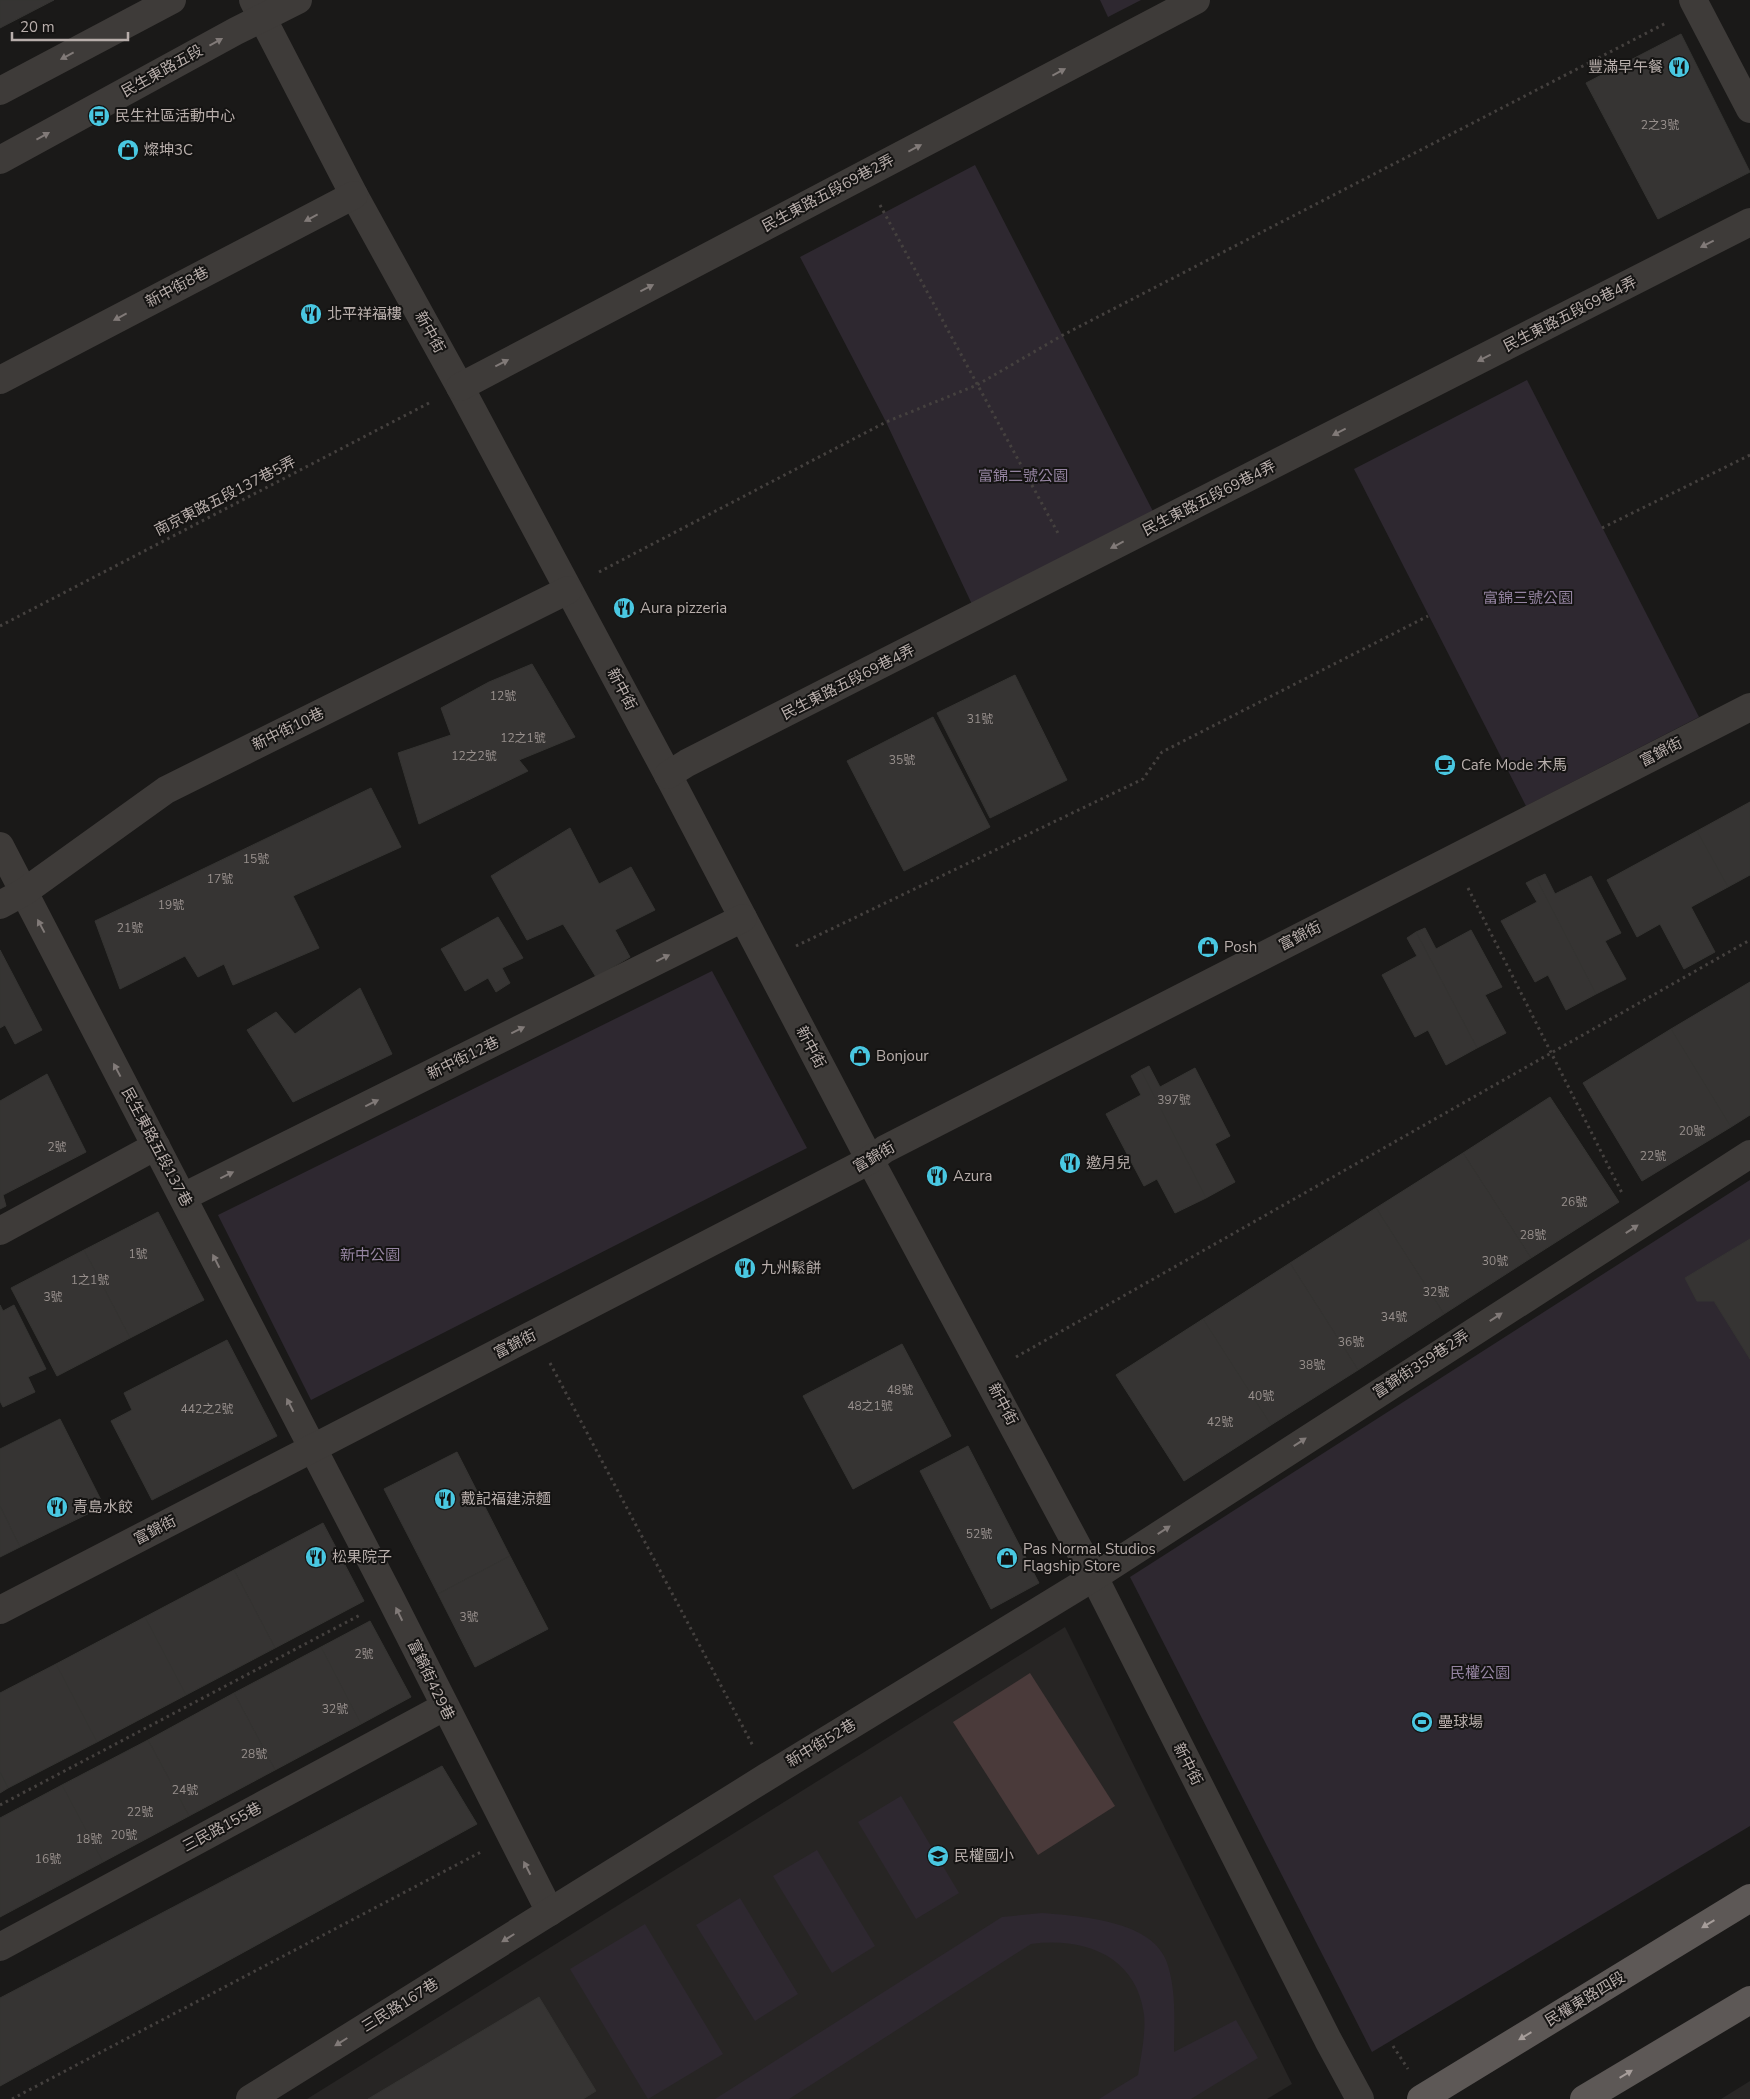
<svg xmlns="http://www.w3.org/2000/svg" width="1750" height="2099" font-family="'Nunito Sans','Noto Sans TC',sans-serif">
	<style>
		.built { fill: #272524 }
		.green { fill: #2e2830 }
		.water { fill: #4a3a3a }
		.building { fill: #363433; stroke: #353432 }
		.lines { fill: none; stroke-linecap: round; stroke-linejoin: round }
		.path { stroke: #45413f; stroke-width: 3; stroke-dasharray: 2.5 4; stroke-linecap: butt }
		.minor { stroke: #3e3b39; stroke-width: 28 }
		.major { stroke: #5d5856; stroke-width: 28 }
		.oneway { fill: #817a78 }
		.oneway2 { fill: #a69d9a }
		.labels { text-anchor: middle; dominant-baseline: central; stroke-width: 4; stroke-linejoin: round; paint-order: stroke }
		.number-label { font-size: 12px; fill: #98908d }
		.poi-label { font-size: 15px; fill: #b8aeab; stroke: #151413; text-anchor: start }
		.street-label { font-size: 15px; fill: #b8aeab; stroke: #151413 }
		.park-label { font-size: 15px; fill: #9584a1; stroke: #151413 }
	</style>
	<rect width="100%" height="100%" fill="#1a1918"/>
	<g class="built">
		<polygon points="1065,1627 1292,2084 1267,2099 307,2099"/>
		<polygon points="1750,2081 1750,2099 1721,2099"/>
	</g>
	<g class="green">
		<polygon points="1100,0 1141,0 1108,17"/>
		<polygon points="975,165 1159,523 978,617 886,422 800,257"/>
		<polygon points="1527,380 1699,717 1526,806 1354,469"/>
		<polygon points="712,971 807,1148 311,1400 218,1215"/>
		<polygon points="1750,1180 1750,1826 1372,2052 1130,1577"/>
		<polygon points="901,1796 959,1893 916,1919 858,1822"/>
		<polygon points="817,1850 875,1946 832,1973 773,1876"/>
		<polygon points="740,1898 798,1994 755,2021 696,1925"/>
		<path d="M1042,1913C1078,1916 1150,1920 1166,1960C1177,1989 1174,2022 1174,2052L1236,2020L1258,2058L1191,2099H1099L1138,2075C1141,2056 1146,2033 1144,2014C1136,1955 1083,1937 1031,1944L789,2099H715L1002,1917Z"/>
		<polygon points="645,1924 723,2054 648,2099 570,1969"/>
	</g>
	<polygon class="water" points="1030,1673 1115,1806 1038,1855 953,1722"/>
	<g class="building">
		<polygon points="0,0 54,0 0,28"/>
		<polygon points="1681,34 1750,172 1658,219 1586,83"/>
		<polygon points="532,664 575,737 519,760 528,771 419,824 398,753 451,735 441,708 489,682"/>
		<polygon points="1015,675 1067,780 990,818 937,713"/>
		<polygon points="933,717 990,827 904,871 847,761"/>
		<polygon points="371,788 401,847 293,896 319,948 233,985 224,964 198,977 185,956 120,989 95,921"/>
		<polygon points="1750,802 1750,875 1728,887 1697,831"/>
		<polygon points="570,828 599,884 631,867 655,910 615,930 630,957 596,977 563,924 527,940 491,876"/>
		<polygon points="1697,831 1728,887 1691,907 1715,952 1684,969 1660,924 1637,937 1607,880"/>
		<polygon points="1545,874 1555,894 1591,876 1621,933 1605,941 1626,979 1596,994 1536,878"/>
		<polygon points="1536,878 1596,994 1566,1010 1548,975 1535,982 1501,921 1537,902 1526,883"/>
		<polygon points="498,917 523,958 502,968 510,983 496,992 488,978 465,991 441,949"/>
		<polygon points="1425,928 1436,949 1471,930 1502,987 1485,995 1506,1033 1477,1048 1416,932"/>
		<polygon points="1416,932 1477,1048 1446,1065 1428,1030 1415,1037 1382,975 1417,956 1407,938"/>
		<polygon points="0,950 42,1030 15,1044 5,1025 0,1028"/>
		<polygon points="1750,982 1750,1115 1731,1127 1671,1029"/>
		<polygon points="360,988 392,1054 293,1102 247,1030 276,1012 295,1034"/>
		<polygon points="1671,1029 1731,1127 1642,1181 1583,1083"/>
		<polygon points="1149,1066 1160,1087 1195,1068 1230,1136 1215,1144 1235,1182 1206,1198 1141,1070"/>
		<polygon points="1141,1070 1206,1198 1175,1213 1157,1179 1144,1186 1106,1114 1141,1095 1131,1076"/>
		<polygon points="47,1074 86,1152 3,1195 6,1206 0,1209 0,1101"/>
		<polygon points="1550,1097 1619,1202 1531,1258 1463,1153"/>
		<polygon points="1463,1153 1531,1258 1444,1314 1376,1208"/>
		<polygon points="1376,1208 1444,1314 1358,1370 1290,1263"/>
		<polygon points="158,1212 204,1300 130,1338 84,1250"/>
		<polygon points="1750,1239 1750,1359 1714,1301 1697,1301 1685,1278"/>
		<polygon points="84,1250 130,1338 57,1376 11,1288"/>
		<polygon points="1290,1263 1358,1370 1271,1425 1203,1319"/>
		<polygon points="0,1305 3,1311 14,1305 46,1369 28,1377 35,1392 3,1407 0,1401"/>
		<polygon points="1203,1319 1271,1425 1184,1481 1116,1375"/>
		<polygon points="227,1340 277,1436 152,1500 111,1421 132,1410 124,1393"/>
		<polygon points="902,1344 951,1436 853,1489 803,1396"/>
		<polygon points="60,1419 104,1506 20,1547 0,1506 0,1449"/>
		<polygon points="968,1446 1039,1583 991,1609 920,1471"/>
		<polygon points="457,1452 510,1556 438,1594 384,1489"/>
		<polygon points="0,1506 20,1547 0,1557"/>
		<polygon points="323,1523 364,1601 275,1648 234,1570"/>
		<polygon points="510,1556 548,1629 475,1667 438,1594"/>
		<polygon points="234,1570 275,1648 186,1695 145,1617"/>
		<polygon points="145,1617 186,1695 97,1742 56,1664"/>
		<polygon points="370,1621 411,1697 361,1724 321,1647"/>
		<polygon points="321,1647 361,1724 275,1770 234,1693"/>
		<polygon points="56,1664 97,1742 8,1788 0,1772 0,1693"/>
		<polygon points="234,1693 275,1770 189,1816 148,1740"/>
		<polygon points="148,1740 189,1816 103,1862 62,1785"/>
		<polygon points="442,1766 477,1824 0,2086 0,1998"/>
		<polygon points="0,1772 8,1788 0,1793"/>
		<polygon points="62,1785 103,1862 0,1917 0,1818"/>
		<polygon points="539,1997 596,2091 583,2099 368,2099"/>
	</g>
	<g class="lines">
		<g class="path">
			<polyline points="880,205 1059,535"/>
			<polyline points="1602,528 1750,455"/>
			<polyline points="599,572 886,422 977,385 1063,335 1666,23"/>
			<polyline points="0,626 431,402"/>
			<polyline points="1468,888 1623,1195"/>
			<polyline points="796,946 1143,779 1162,752 1428,616"/>
			<polyline points="1016,1357 1750,940"/>
			<polyline points="550,1363 753,1746"/>
			<polyline points="0,1805 362,1614"/>
			<polyline points="1393,2046 1408,2069"/>
			<polyline points="12,2099 481,1852"/>
		</g>
		<g class="minor">
			<polyline points="253,0 354,195 460,387 668,775 870,1160 1094,1577 1328,2040 1360,2099"/>
			<polyline points="1693,0 1750,109"/>
			<polyline points="0,91 172,0"/>
			<polyline points="0,160 236,31 298,0"/>
			<polyline points="0,380 354,195"/>
			<polyline points="460,387 1196,0"/>
			<polyline points="668,775 687,763 1750,222"/>
			<polyline points="0,846 391,1599 550,1912"/>
			<polyline points="0,905 24,892 166,790 568,590"/>
			<polyline points="183,1197 743,918"/>
			<polyline points="0,1231 156,1146"/>
			<polyline points="0,1610 870,1160 885,1149 1750,707"/>
			<polyline points="0,1947 444,1707"/>
			<polyline points="250,2099 768,1776 1094,1577 1750,1154"/>
		</g>
		<g class="major">
			<polyline points="1421,2099 1750,1898"/>
			<polyline points="1584,2099 1750,2000"/>
		</g>
	</g>
	<defs><path id="oneway-solid" d="M-6-.8H1V-3.2L6.5 0L1 3.2V.8H-6Z" transform="scale(1.25)"/></defs>
	<g class="oneway">
		<use href="#oneway-solid" transform="translate(216 42) rotate(-29)"/>
		<use href="#oneway-solid" transform="translate(67 56) rotate(152)"/>
		<use href="#oneway-solid" transform="translate(1059 72) rotate(-28)"/>
		<use href="#oneway-solid" transform="translate(43 136) rotate(-29)"/>
		<use href="#oneway-solid" transform="translate(915 148) rotate(-28)"/>
		<use href="#oneway-solid" transform="translate(311 218) rotate(152)"/>
		<use href="#oneway-solid" transform="translate(1707 244) rotate(153)"/>
		<use href="#oneway-solid" transform="translate(647 288) rotate(-27)"/>
		<use href="#oneway-solid" transform="translate(120 317) rotate(152)"/>
		<use href="#oneway-solid" transform="translate(1484 358) rotate(153)"/>
		<use href="#oneway-solid" transform="translate(502 363) rotate(-27)"/>
		<use href="#oneway-solid" transform="translate(1339 432) rotate(153)"/>
		<use href="#oneway-solid" transform="translate(1117 545) rotate(152)"/>
		<use href="#oneway-solid" transform="translate(41 926) rotate(-118)"/>
		<use href="#oneway-solid" transform="translate(663 958) rotate(-26)"/>
		<use href="#oneway-solid" transform="translate(518 1030) rotate(-26)"/>
		<use href="#oneway-solid" transform="translate(117 1070) rotate(-118)"/>
		<use href="#oneway-solid" transform="translate(372 1103) rotate(-26)"/>
		<use href="#oneway-solid" transform="translate(227 1175) rotate(-26)"/>
		<use href="#oneway-solid" transform="translate(1632 1229) rotate(-33)"/>
		<use href="#oneway-solid" transform="translate(216 1261) rotate(-117)"/>
		<use href="#oneway-solid" transform="translate(1496 1317) rotate(-33)"/>
		<use href="#oneway-solid" transform="translate(290 1405) rotate(-117)"/>
		<use href="#oneway-solid" transform="translate(1300 1442) rotate(-33)"/>
		<use href="#oneway-solid" transform="translate(1164 1530) rotate(-33)"/>
		<use href="#oneway-solid" transform="translate(399 1614) rotate(-116)"/>
		<use href="#oneway-solid" transform="translate(527 1868) rotate(-117)"/>
		<use href="#oneway-solid" transform="translate(508 1938) rotate(148)"/>
		<use href="#oneway-solid" transform="translate(341 2042) rotate(148)"/>
	</g>
	<g class="oneway2">
		<use href="#oneway-solid" transform="translate(1708 1924) rotate(149)"/>
		<use href="#oneway-solid" transform="translate(1525 2036) rotate(149)"/>
		<use href="#oneway-solid" transform="translate(1626 2074) rotate(-31)"/>
	</g>
	<defs>
		<g id="restaurant-disc" transform="scale(1.125)"><circle r="9.5" fill="#49c7e1" stroke="#151413"/><path d="M-5-6h1v4h1v-4h1v4h1v-4h1v5L-1.5 .5V6h-2V.5L-5-1ZM5-6V6H3V1.5H1.5Q1.5-4 5-6Z" fill="#111"/></g>
		<g id="bus-disc" transform="scale(1.125)"><circle r="9.5" fill="#49c7e1" stroke="#151413"/><path d="M-5-6H5V4H4V6H2V4H-2V6H-4V4H-5ZM-3.5-4V0h7V-4ZM-3.5 1.2v1.5H-2V1.2ZM2 1.2v1.5H3.5V1.2Z" fill="#111"/></g>
		<g id="shop-disc" transform="scale(1.125)"><circle r="9.5" fill="#49c7e1" stroke="#151413"/><path d="M-5-2.5h2.3a2.7 3.5 0 0 1 5.4 0H5L5.5 6h-11ZM-1.5-2.5h3a1.5 2.3 0 0 0-3 0Z" fill="#111"/></g>
		<g id="cafe-disc" transform="scale(1.125)"><circle r="9.5" fill="#49c7e1" stroke="#151413"/><path d="M-5.5-4.5H6V0H3Q3 3.5 0 3.5H-2.5Q-5.5 3.5-5.5 0ZM3-3.2v2h1.7v-2ZM-6 4.5H4V6H-6Z" fill="#111"/></g>
		<g id="stadium-disc" transform="scale(1.125)"><circle r="9.5" fill="#49c7e1" stroke="#151413"/><path d="M0-5a6.5 5 0 1 0 0 10a6.5 5 0 1 0 0-10ZM-3.5-1.8h7v3.6h-7Z" fill="#111"/></g>
		<g id="school-disc" transform="scale(1.125)"><circle r="9.5" fill="#49c7e1" stroke="#151413"/><path d="M0-5L7-2L0 1L-7-2ZM-4 1L0 2.5L4 1V4Q0 6-4 4Z" fill="#111"/></g>
	</defs>
	<g fill-rule="evenodd">
		<use href="#restaurant-disc" x="1679" y="67"/>
		<use href="#bus-disc" x="99" y="116"/>
		<use href="#shop-disc" x="128" y="150"/>
		<use href="#restaurant-disc" x="311" y="314"/>
		<use href="#restaurant-disc" x="624" y="608"/>
		<use href="#cafe-disc" x="1445" y="765"/>
		<use href="#shop-disc" x="1208" y="947"/>
		<use href="#shop-disc" x="860" y="1056"/>
		<use href="#restaurant-disc" x="1070" y="1163"/>
		<use href="#restaurant-disc" x="937" y="1176"/>
		<use href="#restaurant-disc" x="745" y="1268"/>
		<use href="#restaurant-disc" x="445" y="1499"/>
		<use href="#restaurant-disc" x="57" y="1507"/>
		<use href="#restaurant-disc" x="316" y="1557"/>
		<use href="#shop-disc" x="1007" y="1558"/>
		<use href="#stadium-disc" x="1422" y="1722"/>
		<use href="#school-disc" x="938" y="1856"/>
	</g>
	<g class="labels">
		<g class="number-label">
			<text x="1660" y="125">2之3號</text>
			<text x="503" y="696">12號</text>
			<text x="980" y="719">31號</text>
			<text x="523" y="738">12之1號</text>
			<text x="474" y="756">12之2號</text>
			<text x="902" y="760">35號</text>
			<text x="256" y="859">15號</text>
			<text x="220" y="879">17號</text>
			<text x="171" y="905">19號</text>
			<text x="130" y="928">21號</text>
			<text x="1174" y="1100">397號</text>
			<text x="1692" y="1131">20號</text>
			<text x="57" y="1147">2號</text>
			<text x="1653" y="1156">22號</text>
			<text x="1574" y="1202">26號</text>
			<text x="1533" y="1235">28號</text>
			<text x="138" y="1254">1號</text>
			<text x="1495" y="1261">30號</text>
			<text x="90" y="1280">1之1號</text>
			<text x="1436" y="1292">32號</text>
			<text x="53" y="1297">3號</text>
			<text x="1394" y="1317">34號</text>
			<text x="1351" y="1342">36號</text>
			<text x="1312" y="1365">38號</text>
			<text x="900" y="1390">48號</text>
			<text x="1261" y="1396">40號</text>
			<text x="870" y="1406">48之1號</text>
			<text x="207" y="1409">442之2號</text>
			<text x="1220" y="1422">42號</text>
			<text x="979" y="1534">52號</text>
			<text x="469" y="1617">3號</text>
			<text x="364" y="1654">2號</text>
			<text x="335" y="1709">32號</text>
			<text x="254" y="1754">28號</text>
			<text x="185" y="1790">24號</text>
			<text x="140" y="1812">22號</text>
			<text x="124" y="1835">20號</text>
			<text x="89" y="1839">18號</text>
			<text x="48" y="1859">16號</text>
		</g>
		<g class="poi-label">
			<text x="1663" y="67" text-anchor="end">豐滿早午餐</text>
			<text x="115" y="116">民生社區活動中心</text>
			<text x="144" y="150">燦坤3C</text>
			<text x="327" y="314">北平祥福樓</text>
			<text x="640" y="608">Aura pizzeria</text>
			<text x="1461" y="765">Cafe Mode 木馬</text>
			<text x="1224" y="947">Posh</text>
			<text x="876" y="1056">Bonjour</text>
			<text x="1086" y="1163">邀月兒</text>
			<text x="953" y="1176">Azura</text>
			<text x="761" y="1268">九州鬆餅</text>
			<text x="461" y="1499">戴記福建涼麵</text>
			<text x="73" y="1507">青島水餃</text>
			<text x="1023" y="1549">Pas Normal Studios<tspan x="1023" dy="17">Flagship Store</tspan></text>
			<text x="332" y="1557">松果院子</text>
			<text x="1438" y="1722">壘球場</text>
			<text x="954" y="1856">民權國小</text>
		</g>
		<g class="street-label">
			<text transform="translate(162 71) rotate(-29)">民生東路五段</text>
			<text transform="translate(828 193) rotate(-28)">民生東路五段69巷2弄</text>
			<text transform="translate(177 287) rotate(-28)">新中街8巷</text>
			<text transform="translate(1570 314) rotate(-27)">民生東路五段69巷4弄</text>
			<text transform="translate(430 332) rotate(61)">新中街</text>
			<text transform="translate(225 496) rotate(-27)">南京東路五段137巷5弄</text>
			<text transform="translate(1209 498) rotate(-27)">民生東路五段69巷4弄</text>
			<text transform="translate(848 682) rotate(-27)">民生東路五段69巷4弄</text>
			<text transform="translate(622 689) rotate(62)">新中街</text>
			<text transform="translate(288 729) rotate(-26)">新中街10巷</text>
			<text transform="translate(1661 752) rotate(-27)">富錦街</text>
			<text transform="translate(1300 936) rotate(-27)">富錦街</text>
			<text transform="translate(811 1047) rotate(62)">新中街</text>
			<text transform="translate(463 1058) rotate(-26)">新中街12巷</text>
			<text transform="translate(157 1147) rotate(62)">民生東路五段137巷</text>
			<text transform="translate(874 1157) rotate(-30)">富錦街</text>
			<text transform="translate(515 1344) rotate(-27)">富錦街</text>
			<text transform="translate(1421 1364) rotate(-33)">富錦街359巷2弄</text>
			<text transform="translate(1003 1404) rotate(62)">新中街</text>
			<text transform="translate(155 1530) rotate(-27)">富錦街</text>
			<text transform="translate(431 1680) rotate(64)">富錦街429巷</text>
			<text transform="translate(821 1743) rotate(-31)">新中街52巷</text>
			<text transform="translate(1188 1764) rotate(63)">新中街</text>
			<text transform="translate(222 1827) rotate(-28)">三民路155巷</text>
			<text transform="translate(1585 1999) rotate(-31)">民權東路四段</text>
			<text transform="translate(400 2005) rotate(-32)">三民路167巷</text>
		</g>
		<g class="park-label">
			<text x="1023" y="476">富錦二號公園</text>
			<text x="1528" y="598">富錦三號公園</text>
			<text x="370" y="1255">新中公園</text>
			<text x="1480" y="1673">民權公園</text>
		</g>
	</g>
	<path d="M12 32v8h116v-8" fill="none" stroke="#b8aeab" stroke-width="2.5"/>
	<text x="20" y="32" font-size="15" fill="#b8aeab" stroke="#151413" stroke-width="4" paint-order="stroke">20 m</text>
</svg>
